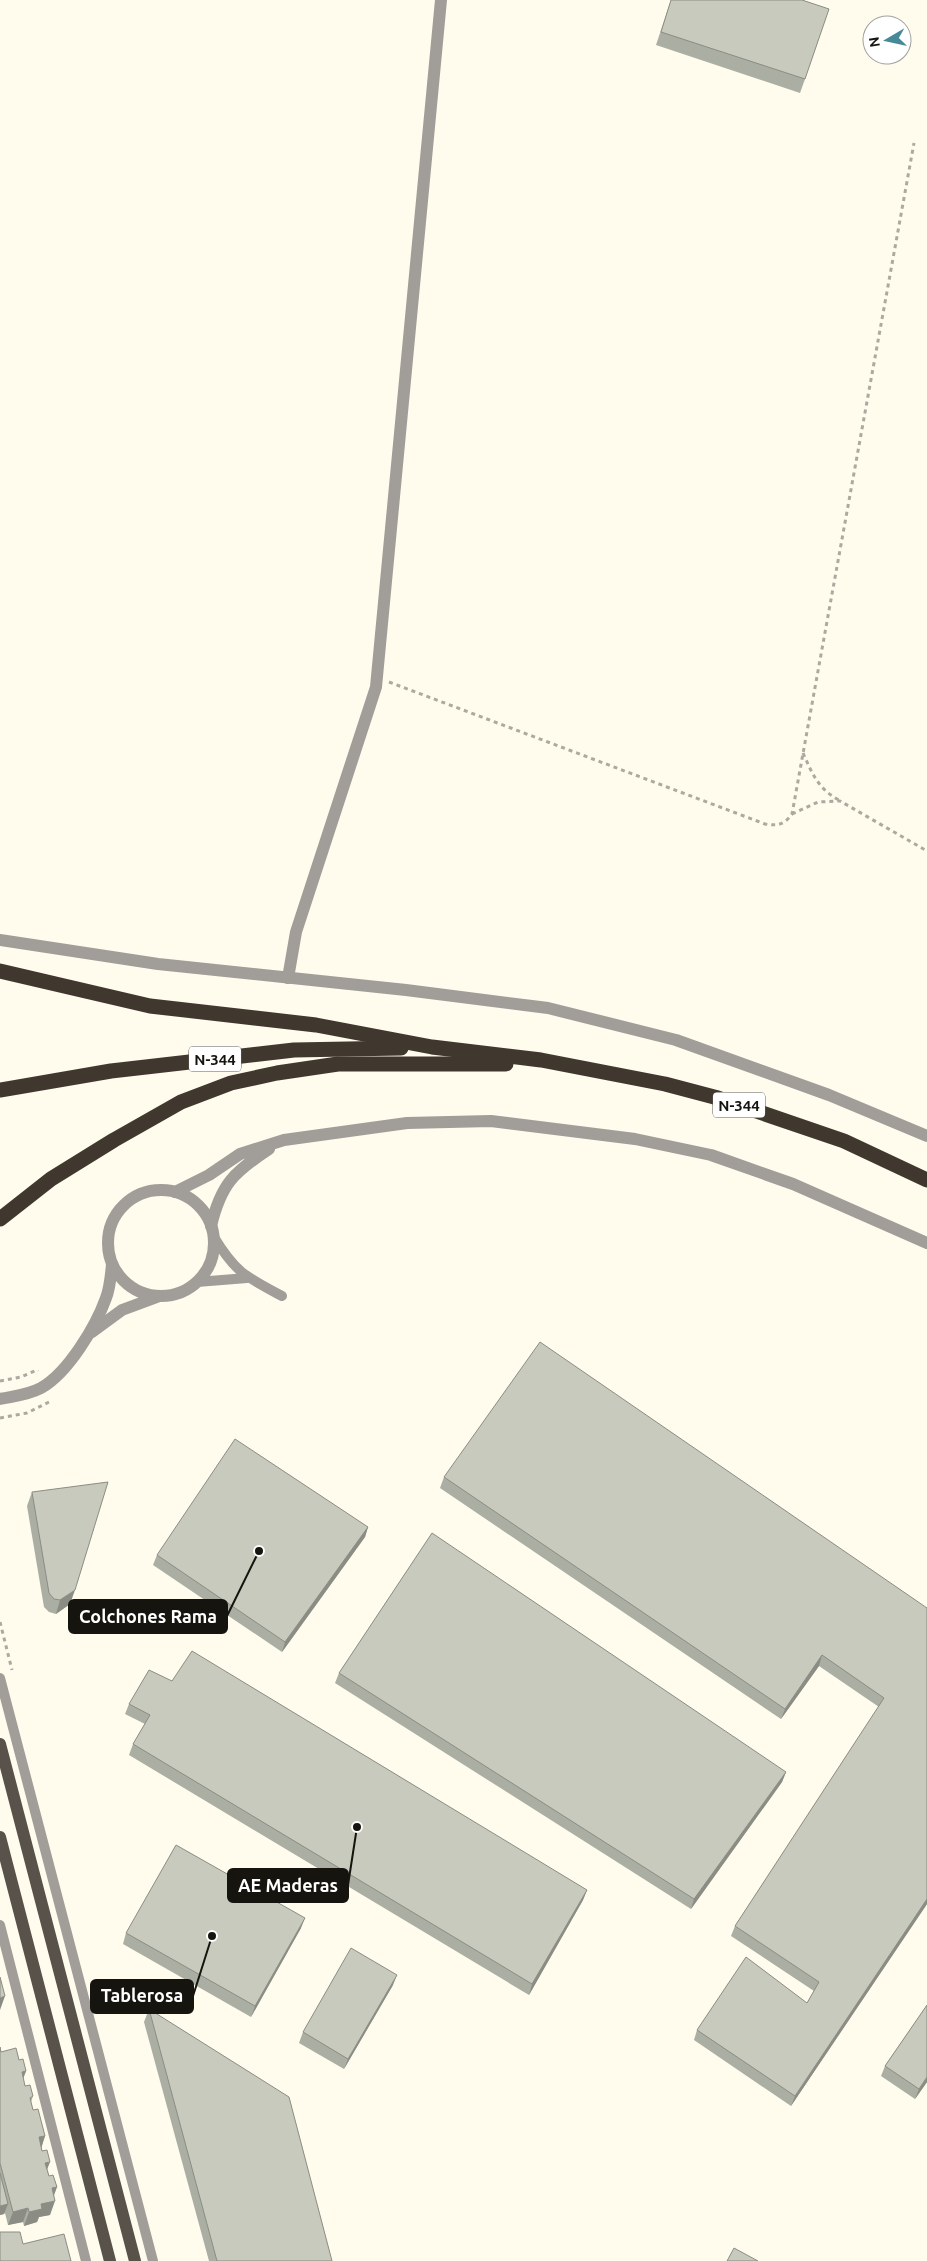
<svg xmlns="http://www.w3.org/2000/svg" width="927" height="2261" font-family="Ubuntu,sans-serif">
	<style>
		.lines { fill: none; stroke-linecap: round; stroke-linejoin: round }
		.path { stroke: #aca99e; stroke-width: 3; stroke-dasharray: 4 4; stroke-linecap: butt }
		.lane { stroke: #a19d99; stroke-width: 10 }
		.street { stroke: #a19d99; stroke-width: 12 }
		.primary { stroke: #59524a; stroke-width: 12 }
		.highway { stroke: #40382f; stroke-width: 15 }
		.wall { fill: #abaea3 }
		.shaded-wall { fill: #8b8d84 }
		.building { fill: #c7cabd; stroke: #8b8d84 }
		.labels { text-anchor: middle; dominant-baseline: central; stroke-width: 4.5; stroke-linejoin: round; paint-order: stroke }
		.shield { fill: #fff; stroke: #5b5a57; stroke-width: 1 }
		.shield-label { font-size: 15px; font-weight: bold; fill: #15140f }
		.leader { fill: none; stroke: #15140f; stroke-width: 2 }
		.callout-dot { fill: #15140f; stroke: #fff; stroke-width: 2 }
		.callout { fill: #15140f; stroke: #15140f; stroke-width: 2 }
		.callout-label { font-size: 18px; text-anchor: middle; font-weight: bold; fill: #fff }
	</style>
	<rect width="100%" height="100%" fill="#fffbed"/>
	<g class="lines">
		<g class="path">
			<path d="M389,682L765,824C778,826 784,825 792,814L914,143"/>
			<path d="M803,753C812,773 818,789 839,800"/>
			<polyline points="792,814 818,802 840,801 927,851"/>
			<polyline points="0,1381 21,1377 37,1370 38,1371"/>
			<polyline points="0,1418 27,1413 51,1401"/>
			<polyline points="0,1622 12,1670"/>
		</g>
		<g class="lane">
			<path d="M214,1237C235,1272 246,1277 282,1296"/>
			<polyline points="197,1282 247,1278"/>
			<polyline points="0,1678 153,2261"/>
			<polyline points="0,1925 86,2261"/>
		</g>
		<g class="street">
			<polyline points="0,940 158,964 406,990 548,1008 676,1040 829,1095 927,1136"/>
			<polyline points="288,978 296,932 376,687 441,0"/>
			<circle cx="161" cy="1243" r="53"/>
			<polyline points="175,1192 209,1175 240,1154 284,1140 407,1123 491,1121 635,1139 711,1155 793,1184 927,1243"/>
			<path d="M211,1226C221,1184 234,1172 269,1149"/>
			<polyline points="92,1332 122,1310 157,1297"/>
			<path d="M0,1399C14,1396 28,1395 41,1388C68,1373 96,1326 106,1298C110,1288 111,1275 112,1264"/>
		</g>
		<g class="primary">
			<polyline points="0,1744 135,2261"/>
			<polyline points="0,1837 110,2261"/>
		</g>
		<g class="highway">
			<polyline points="0,971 150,1006 316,1025 432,1047 541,1060 665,1084 718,1098 844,1141 927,1180"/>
			<polyline points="0,1090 111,1071 294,1050 401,1048"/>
			<polyline points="0,1219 51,1179 114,1140 181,1102 231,1083 277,1073 338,1064 506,1064"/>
		</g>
	</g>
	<g class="wall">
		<polygon points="671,0 805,79 800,93 656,45"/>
		<polygon points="444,1477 927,1608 927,1904 791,2106 694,2040 697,2030 807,2003 814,1991 731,1936 735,1926 879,1707 819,1666 781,1719 440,1488"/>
		<polygon points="32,1492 70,1604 56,1614 49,1612 44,1607 27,1506"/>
		<polygon points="368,1527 365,1537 282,1652 153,1565 157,1555"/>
		<polygon points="339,1673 786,1772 782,1782 691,1909 335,1683"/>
		<polygon points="129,1704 587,1890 583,1900 529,1995 129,1755 133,1744 145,1724 125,1714"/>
		<polygon points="301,1928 251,2017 123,1944 126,1933"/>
		<polygon points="393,1985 344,2069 299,2043 303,2032"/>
		<polygon points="927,2005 927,2082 915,2099 881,2076 885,2066"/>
		<polygon points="149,2009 332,2261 209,2261 144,2022"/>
		<polygon points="0,2047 1,2052 19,2060 26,2071 23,2079 25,2086 33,2096 31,2102 33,2110 45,2136 41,2147 47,2169 49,2176 57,2187 53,2196 50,2215 39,2217 37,2222 24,2226 23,2222 8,2225 5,2213 4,2214 0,2215"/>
	</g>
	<g class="shaded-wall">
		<polygon points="368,1527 365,1537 282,1652 285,1642"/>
		<polygon points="75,1590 70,1604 56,1614 60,1600"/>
		<polygon points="822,1655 819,1666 781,1719 785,1709"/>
		<polygon points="786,1772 782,1782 691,1909 694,1899"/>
		<polygon points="587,1890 583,1900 529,1995 532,1984"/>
		<polygon points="927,1899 927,1904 791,2106 795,2096"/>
		<polygon points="305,1918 301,1928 251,2017 255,2006"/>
		<polygon points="397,1975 393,1985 344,2069 348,2059"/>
		<polygon points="5,1996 0,2010 0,1998"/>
		<polygon points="26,2071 21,2084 22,2072"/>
		<polygon points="927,2077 927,2082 915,2099 919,2089"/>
		<polygon points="45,2136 41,2149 39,2137"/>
		<polygon points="50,2162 45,2175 45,2163"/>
		<polygon points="57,2187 52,2201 52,2188"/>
		<polygon points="55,2201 50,2215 39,2217 37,2222 24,2226 29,2212 41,2204"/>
		<polygon points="8,2204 4,2214 0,2215 0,2206"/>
		<polygon points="28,2208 23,2222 8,2225 13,2212"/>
	</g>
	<g class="building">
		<polygon points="671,0 802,0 829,9 805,79 661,32"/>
		<polygon points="540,1342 927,1608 927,1899 795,2096 697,2030 746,1957 807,2003 819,1982 735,1926 884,1698 822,1655 785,1709 444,1477"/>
		<polygon points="235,1439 368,1527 285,1642 157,1555"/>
		<polygon points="108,1482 75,1590 60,1600 54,1599 49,1593 32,1492"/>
		<polygon points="432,1533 786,1772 694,1899 339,1673"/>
		<polygon points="192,1651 587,1890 532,1984 133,1744 150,1715 129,1704 149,1670 172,1681"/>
		<polygon points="176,1845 305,1918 255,2006 126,1933"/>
		<polygon points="351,1948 397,1975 348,2059 303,2032"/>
		<polygon points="0,1977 5,1996 0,1998"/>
		<polygon points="927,2005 927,2077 919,2089 885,2066"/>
		<polygon points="149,2009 289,2097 332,2261 217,2261"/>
		<polygon points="0,2047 1,2052 16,2048 19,2060 23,2059 26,2071 22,2072 25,2086 30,2085 33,2096 30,2098 33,2110 38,2109 45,2136 39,2137 42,2151 47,2150 50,2162 45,2163 49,2176 53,2175 57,2187 52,2188 55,2201 41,2204 42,2209 29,2212 28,2208 13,2212 0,2163"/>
		<polygon points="0,2173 8,2204 0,2206"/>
		<polygon points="0,2232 20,2232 23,2244 64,2234 71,2261 0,2261"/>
		<polygon points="734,2248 758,2261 727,2261"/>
	</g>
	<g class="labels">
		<g class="shield">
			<rect x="189" y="1046.5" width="52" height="25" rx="4"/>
			<rect x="713" y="1092.5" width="52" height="25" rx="4"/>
		</g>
		<g class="shield-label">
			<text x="215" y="1059">N-344</text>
			<text x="739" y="1105">N-344</text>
		</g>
	</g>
	<path class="leader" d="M259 1551L227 1616M357 1827L348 1885M212 1936L193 1996"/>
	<g class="callout-dot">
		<circle cx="259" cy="1551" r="5"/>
		<circle cx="357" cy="1827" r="5"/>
		<circle cx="212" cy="1936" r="5"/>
	</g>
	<g class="callout">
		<rect x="69" y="1600" width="158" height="33" rx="5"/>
		<rect x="228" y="1869" width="120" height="33" rx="5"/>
		<rect x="91" y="1980" width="102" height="33" rx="5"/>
	</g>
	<g class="callout-label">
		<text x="148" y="1623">Colchones Rama</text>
		<text x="288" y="1892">AE Maderas</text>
		<text x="142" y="2002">Tablerosa</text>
	</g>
	<g transform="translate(887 40) rotate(261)"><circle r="24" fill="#ffffff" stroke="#a1a19f"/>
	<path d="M0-4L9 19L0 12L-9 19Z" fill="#458a96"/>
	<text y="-8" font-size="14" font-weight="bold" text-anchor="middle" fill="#15140f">N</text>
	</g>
</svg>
